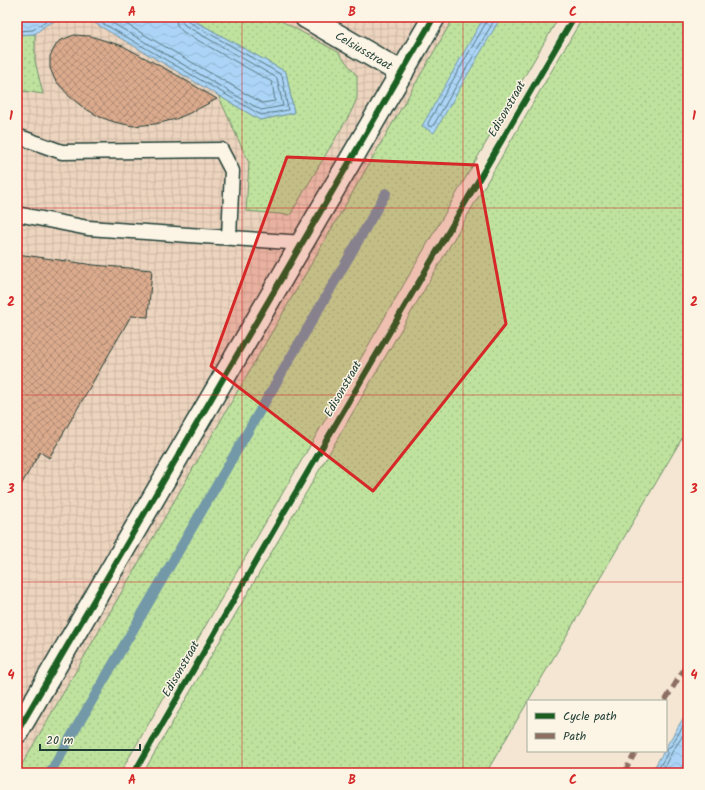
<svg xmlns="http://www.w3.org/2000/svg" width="705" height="790" font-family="Kalam,sans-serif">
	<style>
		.industrial { fill: url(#industrial-grid) }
		.green { fill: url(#green-dots); stroke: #6f9069 }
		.water { fill: url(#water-waves); stroke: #7398a8 }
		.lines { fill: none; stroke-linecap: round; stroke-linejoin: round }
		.shore { stroke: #577982; stroke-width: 1 }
		.stream { stroke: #7398a8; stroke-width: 10 }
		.building { fill: url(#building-cross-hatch); stroke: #1f3d34 }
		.service-casing { stroke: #1f3d34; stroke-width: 17 }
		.minor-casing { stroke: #1f3d34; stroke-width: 25 }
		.tertiary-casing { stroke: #1f3d34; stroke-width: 25 }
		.service { stroke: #fcf5e5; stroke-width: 14 }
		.minor { stroke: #fcf5e5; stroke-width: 22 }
		.tertiary { stroke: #fcf5e5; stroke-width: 22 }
		.quiet { stroke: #8d6e63; stroke-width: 5; stroke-dasharray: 10 5; stroke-linecap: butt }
		.cycleway-casing { stroke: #fcf5e5; stroke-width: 8 }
		.cycleway { stroke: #1b5e20; stroke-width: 6 }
		.marked { fill: #d62828; fill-opacity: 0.2; stroke: #d62828; stroke-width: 3; stroke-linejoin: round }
		.grid { fill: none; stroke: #d62828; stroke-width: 1; stroke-opacity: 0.55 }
		.labels { text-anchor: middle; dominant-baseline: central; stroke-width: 3; stroke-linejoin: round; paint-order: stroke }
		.street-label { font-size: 12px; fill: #1f3d34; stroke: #fcf5e5 }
		.neatline { fill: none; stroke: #d62828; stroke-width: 1.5 }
		.grid-label { font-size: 13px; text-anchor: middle; font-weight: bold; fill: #d62828 }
	</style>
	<defs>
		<pattern id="industrial-grid" width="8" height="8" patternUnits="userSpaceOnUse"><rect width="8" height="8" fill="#edd4be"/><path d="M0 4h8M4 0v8" fill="none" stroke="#cbb7a4"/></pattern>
		<pattern id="green-dots" width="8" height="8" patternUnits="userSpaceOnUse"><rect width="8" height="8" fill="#bfe39e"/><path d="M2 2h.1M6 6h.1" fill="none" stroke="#a4c489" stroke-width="1.8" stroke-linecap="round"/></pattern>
		<pattern id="water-waves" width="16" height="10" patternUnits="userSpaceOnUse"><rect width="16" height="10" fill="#abd4f6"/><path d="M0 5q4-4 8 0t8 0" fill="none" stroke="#93b7d4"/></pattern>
		<pattern id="building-cross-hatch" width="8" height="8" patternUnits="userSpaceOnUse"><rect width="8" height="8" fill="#dbaa8d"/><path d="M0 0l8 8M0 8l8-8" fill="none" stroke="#b18c74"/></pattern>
	</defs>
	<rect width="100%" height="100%" fill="#f5e6d3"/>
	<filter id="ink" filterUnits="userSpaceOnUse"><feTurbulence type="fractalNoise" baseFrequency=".025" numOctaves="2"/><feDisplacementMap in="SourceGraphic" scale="8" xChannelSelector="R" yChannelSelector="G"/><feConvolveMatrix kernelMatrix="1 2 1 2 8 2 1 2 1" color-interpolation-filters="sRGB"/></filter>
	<g filter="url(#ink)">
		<polygon class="industrial" points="17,17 492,17 50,773 17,773"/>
		<g class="green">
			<polygon points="188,17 274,17 338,52 357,76 357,98 351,112 290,215 246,211 249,163 218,95 260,120 294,113 286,72"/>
			<polygon points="454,17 559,17 120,773 17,773"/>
			<polygon points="583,17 688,17 688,428 486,773 143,773"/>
			<polygon points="35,34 35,61 43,94 17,90 17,35"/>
			<polygon points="688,757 688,773 679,773"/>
		</g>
		<g class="water">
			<polygon points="17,17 70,17 59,19 46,25 35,34 17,35"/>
			<polygon points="77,17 188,17 286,72 294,113 260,120 86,18"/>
			<polygon points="484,17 501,17 434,133 422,126"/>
			<polygon points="688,710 688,757 679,773 651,773 664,751 666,751 666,747"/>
		</g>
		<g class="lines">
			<g class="shore">
				<polyline points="92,17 261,115 288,110 282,75 189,22 187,17"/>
				<polyline points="102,17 261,110 283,106 277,78 186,26 182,22 182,17"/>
				<polyline points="114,17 262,103 275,101 272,82 183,32 177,25 175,17"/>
				<polyline points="487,17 487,21 428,123 428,125 431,127 433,126 496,17"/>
				<polyline points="17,31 33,30 44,22 54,17"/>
				<polyline points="656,773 667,754 667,749 671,746 688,718"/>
				<polyline points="661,773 672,752 688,728"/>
			</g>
			<polyline class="stream" points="50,773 386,193"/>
		</g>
		<g class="building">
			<polygon points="74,35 90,36 123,46 175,74 217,99 192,112 176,119 155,124 133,126 114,122 100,117 84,108 70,97 55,80 50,68 50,56 56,45 59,41"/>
			<polygon points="17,254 94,265 152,270 148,317 131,316 49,458 40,452 17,492"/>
		</g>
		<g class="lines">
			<g class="service-casing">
				<g id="service">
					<polyline points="17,136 62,152 221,150 232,171 229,237"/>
					<polyline points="17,214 88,228 303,243"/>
				</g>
			</g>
			<g class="minor-casing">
				<g id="minor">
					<path id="s1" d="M306,17L402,73"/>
				</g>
			</g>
			<g class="tertiary-casing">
				<polyline id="tertiary" points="17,732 434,17"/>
			</g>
			<use href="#service" class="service"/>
			<use href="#minor" class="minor"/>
			<use href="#tertiary" class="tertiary"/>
			<g class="quiet">
				<polyline points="665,701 688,662"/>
				<polyline points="624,773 636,751"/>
			</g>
			<g class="cycleway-casing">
				<g id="cycleway">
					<polyline points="17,732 434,17"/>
					<polyline points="134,773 286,509 574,17"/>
				</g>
			</g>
			<use href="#cycleway" class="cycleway"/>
		</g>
	</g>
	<path class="marked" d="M287,157L477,165L506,324L373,491L211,366Z"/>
	<path class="grid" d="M242,17V773M463,17V773M17,208H688M17,395H688M17,582H688"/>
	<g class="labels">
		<g class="street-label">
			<text stroke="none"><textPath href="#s1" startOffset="67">Celsiusstraat</textPath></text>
			<text transform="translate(507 109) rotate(-60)">Edisonstraat</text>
			<text transform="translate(343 389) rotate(-60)">Edisonstraat</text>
			<text transform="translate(181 669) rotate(-60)">Edisonstraat</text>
		</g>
	</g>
	<rect width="705" height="790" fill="none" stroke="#fcf5e5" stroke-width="44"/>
	<rect x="527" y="700" width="140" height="52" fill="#fcf5e5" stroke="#a4ab9e"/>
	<rect x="535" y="713" width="20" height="6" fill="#1b5e20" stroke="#a4ab9e"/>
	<text x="563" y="720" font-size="12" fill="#1f3d34">Cycle path</text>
	<rect x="535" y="733" width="20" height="6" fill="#8d6e63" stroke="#a4ab9e"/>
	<text x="563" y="740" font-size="12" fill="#1f3d34">Path</text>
	<path d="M40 744v6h100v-6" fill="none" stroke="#1f3d34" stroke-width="2"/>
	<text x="46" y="744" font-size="12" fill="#1f3d34" stroke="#fcf5e5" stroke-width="3" paint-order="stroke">20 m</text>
	<rect x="22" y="22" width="661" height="746" class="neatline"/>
	<g class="grid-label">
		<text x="132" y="16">A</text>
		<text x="352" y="16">B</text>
		<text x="573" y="16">C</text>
		<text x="11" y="120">1</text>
		<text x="694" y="120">1</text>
		<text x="11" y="306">2</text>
		<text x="694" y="306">2</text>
		<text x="11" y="493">3</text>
		<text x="694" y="493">3</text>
		<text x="11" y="679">4</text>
		<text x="694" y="679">4</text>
		<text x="132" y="784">A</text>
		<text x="352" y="784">B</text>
		<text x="573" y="784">C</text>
	</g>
</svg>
